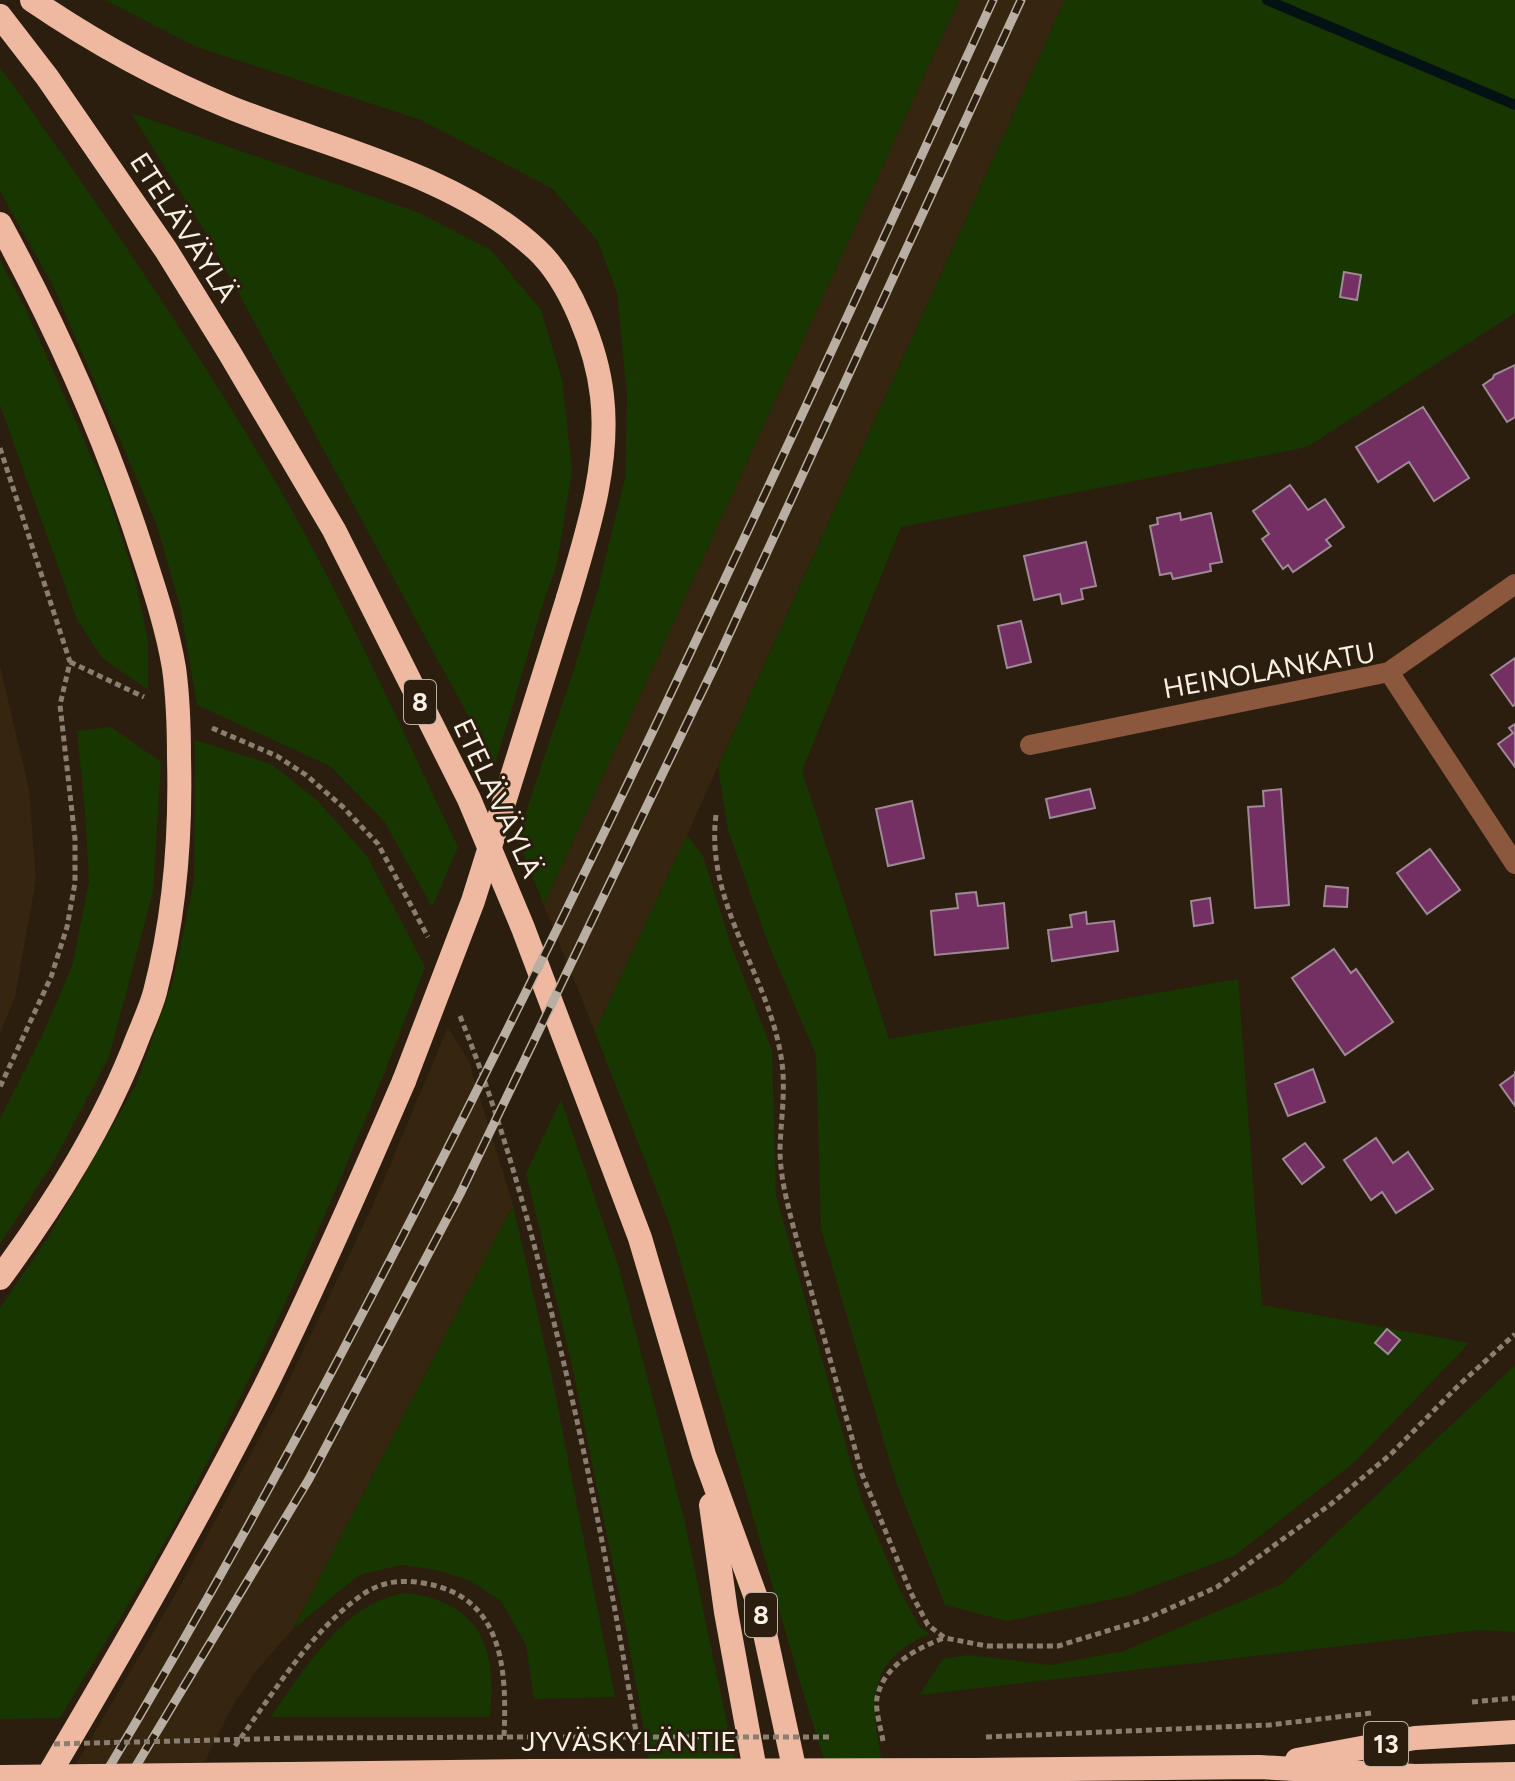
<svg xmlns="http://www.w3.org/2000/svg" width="1515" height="1781" font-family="Figtree,sans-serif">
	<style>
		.built { fill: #36250f }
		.green { fill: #183600 }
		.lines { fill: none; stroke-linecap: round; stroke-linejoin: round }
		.stream { stroke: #041216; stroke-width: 10 }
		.building { fill: #753063; stroke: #9f8997; stroke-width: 2 }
		.path { stroke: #8a7e71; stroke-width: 5; stroke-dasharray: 6 4; stroke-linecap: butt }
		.minor { stroke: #8b573d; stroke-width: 20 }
		.highway { stroke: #eeb9a0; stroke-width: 24 }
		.rail-casing { stroke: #b9aea2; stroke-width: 9 }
		.rail { stroke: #2b1e0e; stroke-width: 6; stroke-dasharray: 18; stroke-linecap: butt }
		.path-bridge { stroke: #8a7e71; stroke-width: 5; stroke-dasharray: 6 4; stroke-linecap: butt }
		.highway-bridge { stroke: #eeb9a0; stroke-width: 24 }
		.labels { text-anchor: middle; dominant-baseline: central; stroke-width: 6; stroke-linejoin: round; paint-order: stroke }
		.shield { fill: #2b1e0e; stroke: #bab0a4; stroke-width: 2 }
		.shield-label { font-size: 26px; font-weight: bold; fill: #f8efe5 }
		.street-label { font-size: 28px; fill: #f8efe5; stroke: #2b1e0e }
	</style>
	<rect width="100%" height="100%" fill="#2b1e0e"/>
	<g class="built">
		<polygon points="959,0 1065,0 687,835 595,1032 544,905"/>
		<polygon points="0,666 29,789 36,879 15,997 0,1033"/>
		<polygon points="448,1027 469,1062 513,1205 293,1629 256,1671 232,1707 195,1781 66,1781 178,1590 277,1405 374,1203"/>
	</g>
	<g class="green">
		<polygon points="105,0 959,0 544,905 517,838 574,669 597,593 625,478 627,397 617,292 597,240 553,189 421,120 197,47"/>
		<polygon points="1065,0 1515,0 1515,313 1307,447 901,527 802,771 889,1039 1238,979 1262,1305 1469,1343 1356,1461 1234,1556 1127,1596 1007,1621 945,1605 896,1482 821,1229 816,1055 768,943 728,830 718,767"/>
		<path d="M0,67C94,197 185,331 268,469C340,590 397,720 458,847L432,907L384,821L330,766L197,705L180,606L156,523L53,286L0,191Z"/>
		<polygon points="131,113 417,212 491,250 541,310 562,380 572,470 557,564 541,610 495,765 203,228"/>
		<polygon points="0,260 26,310 107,492 135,579 148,640 148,690 102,658 77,619 0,405"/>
		<polygon points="111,727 161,762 153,892 109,1057 54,1161 0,1244 0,1119 43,1034 72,966 89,882 85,812 77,731"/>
		<path d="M195,740L271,764L317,800L367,856L425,967C356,1152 276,1334 183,1509C145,1580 101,1648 60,1718L0,1719V1308L47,1239L136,1085L174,977L194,882Z"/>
		<path d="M687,835L703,856L732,948L772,1050L776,1196L861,1498L901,1593L919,1626L930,1634C863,1661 871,1708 883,1766L831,1781L801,1686L670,1225L595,1032Z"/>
		<polygon points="561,1100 619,1268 685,1523 739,1781 653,1781 626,1628 573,1370 526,1173"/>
		<polygon points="513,1205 550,1368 615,1697 534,1699 526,1645 501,1601 470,1581 437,1570 401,1565 359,1575 293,1629"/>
		<polygon points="1515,1365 1515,1632 1480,1630 919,1695 943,1659 968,1655 1050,1665 1124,1651 1282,1584"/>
		<path d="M408,1593C483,1604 497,1649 490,1717H271C302,1672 348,1597 408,1593Z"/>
	</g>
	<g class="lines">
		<polyline class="stream" points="1267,0 1515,105"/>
	</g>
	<g class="building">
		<polygon points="1344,272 1361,275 1357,300 1340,297"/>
		<polygon points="1515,365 1515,417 1507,422 1483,385 1493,378 1494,375"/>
		<polygon points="1423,407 1469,478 1434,501 1409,462 1378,482 1356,447"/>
		<polygon points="1290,485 1308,510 1325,499 1344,527 1326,540 1331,546 1293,572 1288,565 1283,569 1262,539 1269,534 1253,511"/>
		<polygon points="1180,513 1181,520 1211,513 1222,562 1210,564 1211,571 1173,579 1171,573 1160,575 1150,526 1158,524 1157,518"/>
		<polygon points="1086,542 1096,586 1081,589 1083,599 1062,604 1060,594 1034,600 1024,556"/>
		<polygon points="1021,621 1031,662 1007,668 998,626"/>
		<polygon points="1515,658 1515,705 1513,706 1491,675"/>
		<polygon points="1515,724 1515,767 1498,744 1513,733 1509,728"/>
		<polygon points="1090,789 1095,808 1050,818 1046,799"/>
		<polygon points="1281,789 1289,905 1255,908 1248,807 1264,806 1263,791"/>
		<polygon points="912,801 924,858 888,866 876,809"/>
		<polygon points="1430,849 1460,890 1427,914 1397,873"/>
		<polygon points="1326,886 1348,888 1347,907 1324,906"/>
		<polygon points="976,892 978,906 1004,903 1008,948 935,955 931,911 958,908 956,894"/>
		<polygon points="1210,898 1213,923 1194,926 1191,901"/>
		<polygon points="1086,912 1087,924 1114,921 1118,951 1052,961 1048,930 1072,927 1070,915"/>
		<polygon points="1334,949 1351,973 1356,969 1393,1022 1345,1055 1292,978"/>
		<polygon points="1313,1069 1325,1102 1288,1116 1275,1084"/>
		<polygon points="1515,1071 1515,1106 1500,1085 1515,1074"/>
		<polygon points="1376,1138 1393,1163 1408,1152 1433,1189 1396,1213 1382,1192 1371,1200 1344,1160"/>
		<polygon points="1305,1143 1324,1167 1302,1184 1283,1159"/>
		<polygon points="1387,1329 1400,1340 1388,1354 1375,1343"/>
	</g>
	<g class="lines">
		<g class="path">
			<polyline points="0,448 70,662 60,705 75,839 75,883 67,927 51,977 0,1087"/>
			<polyline points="70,662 144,697"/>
			<polyline points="212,728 277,756 306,775 343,807 378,844 428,937"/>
			<path d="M716,815C705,901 765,970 780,1051C787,1083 781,1116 780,1149C780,1174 786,1198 792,1222L862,1474L911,1593L928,1625L945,1638L987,1646H1058L1146,1619L1217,1587L1331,1504L1391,1454L1459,1385L1515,1334"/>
			<path d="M460,1016C496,1105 522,1196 545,1287C584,1438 613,1591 638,1744"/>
			<polyline points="1472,1702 1515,1698"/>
			<polyline points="986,1737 1269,1725 1371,1713"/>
			<polyline points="297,1738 533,1737"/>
			<path d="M883,1741C881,1728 875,1711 877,1698C883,1666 917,1648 944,1638"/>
			<path d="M235,1746C272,1695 308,1635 359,1597C379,1582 400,1579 423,1583C504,1596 507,1670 504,1737"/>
		</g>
		<g class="minor">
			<polyline points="1389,672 1515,864"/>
			<polyline points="1030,745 1389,672 1515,584"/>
		</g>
		<g class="highway">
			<path d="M32,0C95,43 159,78 229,107C330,148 455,174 536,249C571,281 597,350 602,396C610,464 587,534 568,598"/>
			<polyline points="0,16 47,77 166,250 229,352 334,530 469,799 523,928 640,1238 704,1455 759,1606 797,1781"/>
			<path d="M0,224C56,327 104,434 140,545C153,585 167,626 174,668C178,697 179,728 179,758C181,837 175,915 155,992C151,1007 144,1022 138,1037C105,1124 55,1203 0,1278"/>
			<polyline points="711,1505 726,1612 757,1781"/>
			<polyline points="1297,1760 1415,1738 1515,1732"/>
			<polyline points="974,1770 1259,1767 1415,1776 1515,1774"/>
			<polyline points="289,1774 533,1771"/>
			<path d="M45,1781C123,1649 200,1516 269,1379C317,1281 361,1181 404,1081"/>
		</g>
		<g class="rail-casing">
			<g id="rail">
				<path d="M101,1781C268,1503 416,1216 559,925C709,619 851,310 993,0"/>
				<polyline points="127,1781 309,1479 460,1194 714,667 1021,0"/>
			</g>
		</g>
		<use href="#rail" class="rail"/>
		<g class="path-bridge">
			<polyline points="533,1737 833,1737"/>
			<polyline points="54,1744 297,1738"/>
		</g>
		<g class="highway-bridge">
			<polyline points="404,1081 473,901 568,598"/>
			<polyline points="533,1771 974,1770"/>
			<polyline points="0,1777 289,1774"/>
		</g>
	</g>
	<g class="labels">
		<g class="shield">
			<rect x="404" y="680" width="32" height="44" rx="6"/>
			<rect x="745" y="1593" width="32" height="44" rx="6"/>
			<rect x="1364" y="1722" width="44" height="44" rx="6"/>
		</g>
		<g class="shield-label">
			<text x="420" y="702">8</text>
			<text x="761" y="1615">8</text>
			<text x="1386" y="1744">13</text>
		</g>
		<g class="street-label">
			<text transform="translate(184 227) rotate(57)">ETELÄVÄYLÄ</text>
			<text transform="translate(1269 670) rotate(-10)">HEINOLANKATU</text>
			<text transform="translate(498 798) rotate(65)">ETELÄVÄYLÄ</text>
			<text x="629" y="1741">JYVÄSKYLÄNTIE</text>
		</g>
	</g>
</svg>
